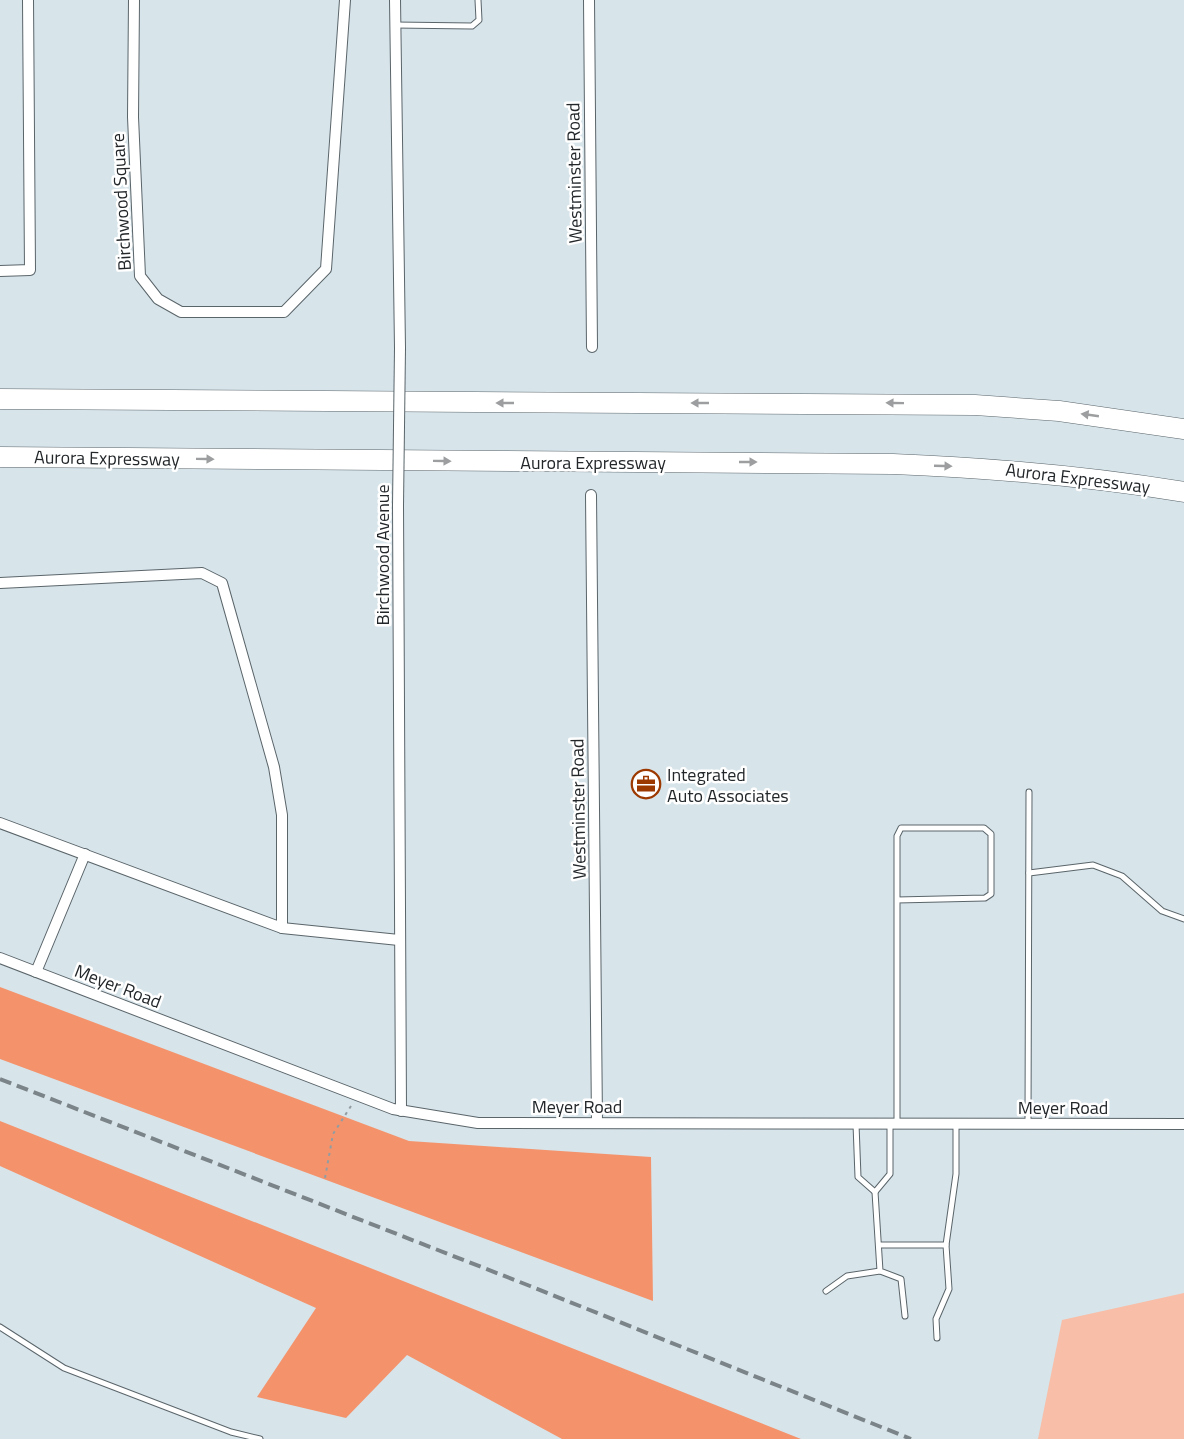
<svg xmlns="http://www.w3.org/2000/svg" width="1184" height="1439" font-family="'Titillium Web',sans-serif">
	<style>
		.green { fill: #f8bea7 }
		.forest { fill: #f4936b }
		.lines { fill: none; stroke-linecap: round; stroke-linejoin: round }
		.lane-casing { stroke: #5a656a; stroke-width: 7 }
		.street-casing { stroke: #5a656a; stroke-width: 12 }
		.highway-casing { stroke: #5a656a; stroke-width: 21 }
		.path { stroke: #939ca1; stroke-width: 2; stroke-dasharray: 3 4.5; stroke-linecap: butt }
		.lane { stroke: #fff; stroke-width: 5 }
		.street { stroke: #fff; stroke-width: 10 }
		.highway { stroke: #fff; stroke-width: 20 }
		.rail { stroke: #7b8488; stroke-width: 4; stroke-dasharray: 12 6; stroke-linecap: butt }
		.street-bridge-casing { stroke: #5a656a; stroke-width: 12; stroke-linecap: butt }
		.street-bridge { stroke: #fff; stroke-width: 10 }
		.oneway { fill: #9c9e9f }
		.labels { text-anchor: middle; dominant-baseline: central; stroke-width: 5; stroke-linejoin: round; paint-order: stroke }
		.street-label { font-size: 18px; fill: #23272a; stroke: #fff }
		.poi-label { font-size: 18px; fill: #23272a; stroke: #fff; text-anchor: start }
	</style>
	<rect width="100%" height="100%" fill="#d7e4ea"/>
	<polygon class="green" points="1184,1293 1184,1439 1038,1439 1062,1320"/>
	<g class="forest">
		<polygon points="0,987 409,1141 651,1157 653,1301 0,1059"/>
		<polygon points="0,1121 801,1439 562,1439 407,1355 346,1418 257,1397 316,1308 0,1166"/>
	</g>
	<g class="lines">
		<g class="lane-casing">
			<g id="lane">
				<polyline points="395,25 472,26 479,20 478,0"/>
				<polyline points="1029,873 1093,865 1122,876 1162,911 1184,919"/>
				<polyline points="897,900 985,898 991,894 991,834 984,828 901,828 897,836 897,1122"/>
				<polyline points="1028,1123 1029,792"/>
				<polyline points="856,1124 858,1177 875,1192 890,1174 890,1123"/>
				<polyline points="875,1192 880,1271 901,1279 905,1316"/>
				<polyline points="879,1245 946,1245 949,1289 936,1319 937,1338"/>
				<polyline points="946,1245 956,1174 956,1125"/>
				<polyline points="826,1291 847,1276 880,1271"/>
				<polyline points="0,1327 64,1368 231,1432 260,1439"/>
			</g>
		</g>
		<g class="street-casing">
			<g id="street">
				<polyline points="134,0 133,117 140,276 158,299 181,312 284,312 326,269 345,0"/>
				<polyline points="395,0 400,348"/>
				<polyline points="589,0 592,347"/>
				<polyline points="0,271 30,270 28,0"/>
				<polyline points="591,495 597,1123"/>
				<polyline points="398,505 401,1111"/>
				<polyline points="0,583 202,573 222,583 274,767 282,815 282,928"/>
				<polyline points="0,823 282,928 399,940"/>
				<polyline points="0,958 393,1109 478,1123 1184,1124"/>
				<polyline points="36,972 85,854"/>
			</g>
		</g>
		<g class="highway-casing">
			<g id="highway">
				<polyline points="0,399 975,405 1059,411 1184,429"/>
				<path d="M0,457L893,464C991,468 1087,476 1184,492"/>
			</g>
		</g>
		<polyline class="path" points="325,1178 333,1134 351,1106"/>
		<use href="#lane" class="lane"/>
		<use href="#street" class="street"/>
		<use href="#highway" class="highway"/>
		<polyline class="rail" points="0,1079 530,1286 911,1439"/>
		<g class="street-bridge-casing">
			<polyline id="street-bridge" points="398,505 400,348"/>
		</g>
		<use href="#street-bridge" class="street-bridge"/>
	</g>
	<defs><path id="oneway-solid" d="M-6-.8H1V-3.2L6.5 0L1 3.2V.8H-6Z" transform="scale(1.5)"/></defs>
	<g class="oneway">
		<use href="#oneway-solid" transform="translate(505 403) rotate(-180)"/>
		<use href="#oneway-solid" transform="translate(700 403) rotate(180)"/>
		<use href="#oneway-solid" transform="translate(895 403) rotate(-179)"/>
		<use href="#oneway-solid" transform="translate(1090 415) rotate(-172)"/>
		<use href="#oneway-solid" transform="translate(205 459) rotate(1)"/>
		<use href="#oneway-solid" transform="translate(442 461) rotate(1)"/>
		<use href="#oneway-solid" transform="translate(748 462)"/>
		<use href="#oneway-solid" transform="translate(943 466) rotate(2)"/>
	</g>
	<defs>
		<g id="office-ring" transform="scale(1.5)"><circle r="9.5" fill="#fff" stroke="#9c3900" stroke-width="1.5"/><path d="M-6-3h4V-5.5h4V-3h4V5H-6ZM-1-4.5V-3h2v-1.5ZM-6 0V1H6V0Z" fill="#9c3900"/></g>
	</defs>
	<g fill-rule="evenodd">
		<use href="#office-ring" x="646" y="784"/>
	</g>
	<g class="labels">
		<g class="street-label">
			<text transform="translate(574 173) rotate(-91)">Westminster Road</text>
			<text transform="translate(121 202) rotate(-93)">Birchwood Square</text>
			<text transform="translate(107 458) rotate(1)">Aurora Expressway</text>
			<text x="593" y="462">Aurora Expressway</text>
			<text transform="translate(1078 478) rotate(7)">Aurora Expressway</text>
			<text transform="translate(382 555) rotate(-90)">Birchwood Avenue</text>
			<text transform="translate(578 809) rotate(-91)">Westminster Road</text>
			<text transform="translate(118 986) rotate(21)">Meyer Road</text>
			<text x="577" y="1106">Meyer Road</text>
			<text x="1063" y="1107">Meyer Road</text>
		</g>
		<g class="poi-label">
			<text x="667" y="774">Integrated<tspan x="667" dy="21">Auto Associates</tspan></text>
		</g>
	</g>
</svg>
